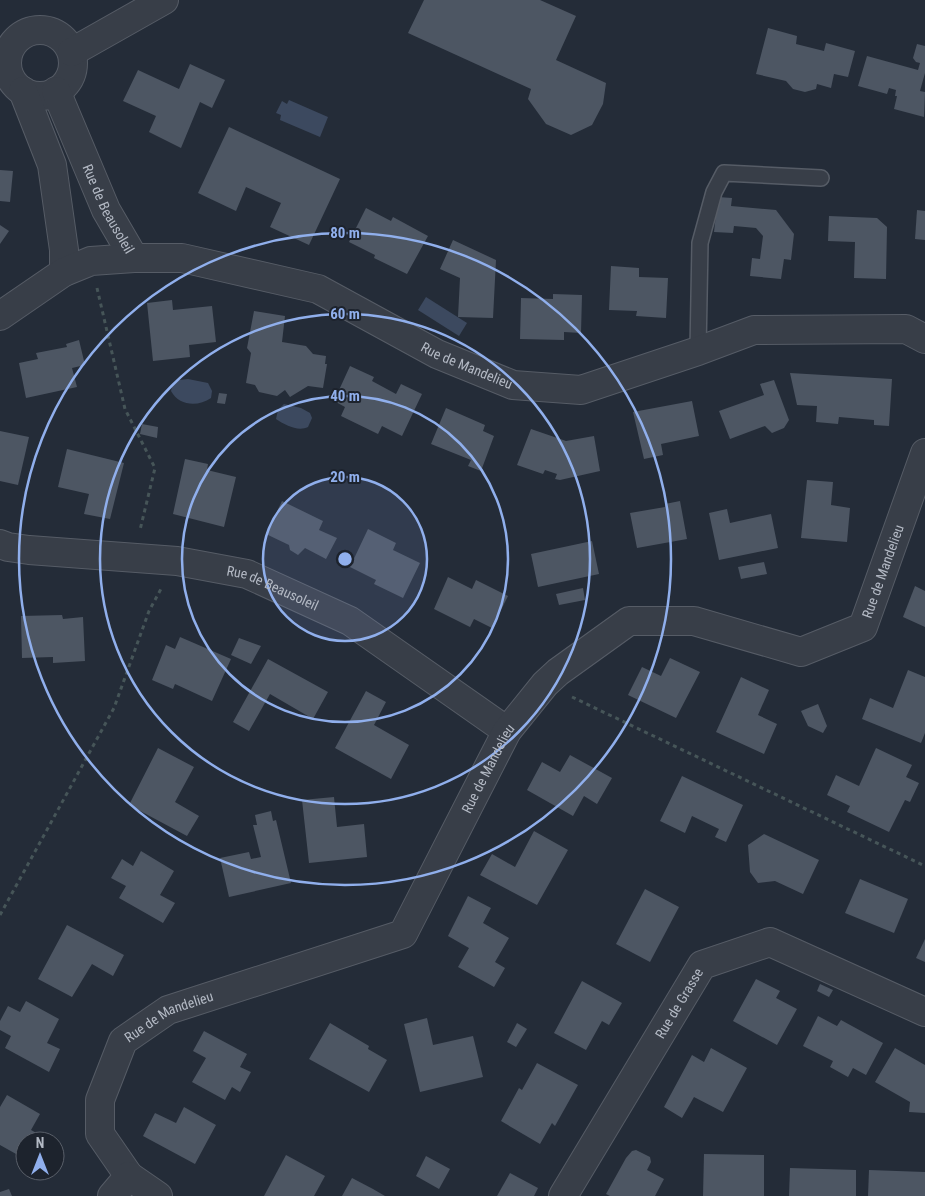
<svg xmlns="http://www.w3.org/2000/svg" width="925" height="1196" font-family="'Roboto Condensed',sans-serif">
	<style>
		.water { fill: #3c495f }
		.building { fill: #4d5663 }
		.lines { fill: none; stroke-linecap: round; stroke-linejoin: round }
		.lane-casing { stroke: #565c66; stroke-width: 18 }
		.street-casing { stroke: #565c66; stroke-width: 30 }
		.path { stroke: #465558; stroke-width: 3; stroke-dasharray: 4 4; stroke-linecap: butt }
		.lane { stroke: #383e48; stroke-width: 15 }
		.street { stroke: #383e48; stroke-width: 28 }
		.ring { fill: none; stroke: #90afec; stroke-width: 2.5 }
		.labels { text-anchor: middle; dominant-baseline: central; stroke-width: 4; stroke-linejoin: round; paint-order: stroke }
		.street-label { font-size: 14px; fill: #b3b9c4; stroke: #1d232d }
		.centre { fill: #90afec; stroke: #1d232d; stroke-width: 2.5 }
		.ring-label { font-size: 15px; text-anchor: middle; font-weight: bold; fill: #90afec; stroke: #1d232d; stroke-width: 4; stroke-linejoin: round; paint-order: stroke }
	</style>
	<rect width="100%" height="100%" fill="#242c38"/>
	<g class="water">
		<polygon points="289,100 328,117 320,137 280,120 281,115 276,113 282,101 287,104"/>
		<polygon points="426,297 467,323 459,336 418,310"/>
		<path d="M188,379L208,383L212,391L211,398C198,407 179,406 171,391L173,383L179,380Z"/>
		<path d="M284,404L301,408L310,413L312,418L308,427C298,432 285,425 276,419L278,410Z"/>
	</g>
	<g class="building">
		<polygon points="424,0 540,0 576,16 556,60 606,83 603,104 592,125 571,135 546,124 528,99 531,89 408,33"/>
		<polygon points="768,28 797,36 796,44 824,51 826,43 855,51 848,77 834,74 831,88 817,84 816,89 805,92 793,89 786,81 756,74"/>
		<polygon points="917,44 925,46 925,73 920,91 925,92 924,117 894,109 897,96 895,96 896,90 889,88 887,94 858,86 867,56 918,70 920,63 916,62 913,58"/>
		<polygon points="190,64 225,80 212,108 200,102 181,148 149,132 156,116 123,101 138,70 179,89"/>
		<polygon points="229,127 340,179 309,245 270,227 281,203 246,187 236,211 198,193"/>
		<polygon points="0,170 13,171 10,202 0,201"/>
		<polygon points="718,197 732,198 731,206 776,210 794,234 791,260 784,259 781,279 750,276 752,258 760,259 763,236 756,228 734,226 733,233 714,232"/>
		<polygon points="366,208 391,221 393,217 428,236 407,274 374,258 375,255 349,242"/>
		<polygon points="917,210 925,211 925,240 915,239"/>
		<polygon points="829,216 877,218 887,227 886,279 854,278 855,242 828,241"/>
		<polygon points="0,225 9,231 0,244"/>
		<polygon points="453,240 496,260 493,318 458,317 460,278 440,269"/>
		<polygon points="611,266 639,268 639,277 668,278 666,318 636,316 637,311 609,310"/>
		<polygon points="553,294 582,295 581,333 564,332 564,340 520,339 521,298 553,299"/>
		<polygon points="172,300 173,310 212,306 216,342 189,345 190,357 153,361 147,303"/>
		<polygon points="254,311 285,316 282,342 306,346 313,354 326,356 325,364 327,364 323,388 308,386 290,397 285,390 277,396 259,392 255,385 246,383 251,353 247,348"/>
		<polygon points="79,340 85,365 72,368 77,387 26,398 19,363 38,359 36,353 67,347 66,344"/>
		<polygon points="350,366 374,377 372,381 396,394 401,384 422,394 402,436 382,426 378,434 341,416 345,407 334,401"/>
		<polygon points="790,373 892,379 889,426 874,425 874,420 839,417 838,424 816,422 817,406 797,405"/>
		<polygon points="774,380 789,420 784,428 772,433 765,426 730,439 719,411 764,395 760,384"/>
		<polygon points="219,393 227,394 225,404 217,403"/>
		<polygon points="692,401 699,436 661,444 663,455 644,459 633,412"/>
		<polygon points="446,408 485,425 483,431 494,436 481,471 468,466 471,460 431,444"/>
		<polygon points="142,424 158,427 157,438 140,434"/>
		<polygon points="531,429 566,441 594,436 600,471 560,480 555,479 557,474 545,470 543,474 517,465"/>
		<polygon points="0,431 29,437 18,485 0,481"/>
		<polygon points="67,449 124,463 110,519 84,514 89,494 58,487"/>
		<polygon points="185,459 208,464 207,470 236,477 224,527 173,514"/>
		<polygon points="807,480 833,482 831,505 850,508 847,542 801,538"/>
		<polygon points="282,501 323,521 319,530 337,538 326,559 305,548 298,555 290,550 289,545 266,534"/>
		<polygon points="680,501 687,539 637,548 630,513 665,507 665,504"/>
		<polygon points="727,509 730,523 771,514 778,548 719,560 709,513"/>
		<polygon points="368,529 396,543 393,550 420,563 403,598 374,584 376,580 350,567"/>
		<polygon points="592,541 599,574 538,587 531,554"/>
		<polygon points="764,562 767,574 741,579 738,567"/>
		<polygon points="448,577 472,589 476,580 508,596 492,628 474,619 470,627 434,609"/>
		<polygon points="915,586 925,591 925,627 903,617"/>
		<polygon points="583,588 585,600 559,605 556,594"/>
		<polygon points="62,615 63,619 83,617 85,661 53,663 53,657 22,658 21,616"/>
		<polygon points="180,637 231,659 212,701 175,684 173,689 152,680 166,645 175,649"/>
		<polygon points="239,638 261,646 251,664 231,655"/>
		<polygon points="670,658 700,672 676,718 628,695 642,667 661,676"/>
		<polygon points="268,659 328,692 313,719 270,694 249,731 233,722"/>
		<polygon points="908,670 925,677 925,733 921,743 862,719 870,698 893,708"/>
		<polygon points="741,677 769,690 758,715 777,724 764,754 716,732"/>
		<polygon points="366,691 386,702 374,725 409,745 391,779 335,748"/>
		<polygon points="818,704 827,726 823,733 808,726 801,711"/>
		<polygon points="158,748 194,767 175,802 199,816 187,836 129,805"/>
		<polygon points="876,748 912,765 906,777 919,783 910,802 905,800 889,832 847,812 850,806 827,795 836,775 859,786"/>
		<polygon points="570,755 612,778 597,804 584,796 573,816 527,790 542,762 560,772"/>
		<polygon points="682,776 743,805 726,842 715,837 719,829 692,816 685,833 660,821"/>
		<polygon points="334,797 337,827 364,824 367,857 309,863 302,800"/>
		<polygon points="271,811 273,821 276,820 291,883 229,897 220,858 249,852 251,859 261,857 253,825 257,825 255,815"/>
		<polygon points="534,831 568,850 537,905 480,875 492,854 515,867"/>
		<polygon points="764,834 819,860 803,894 775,881 758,883 750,872 748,845"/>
		<polygon points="141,851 174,871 160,895 175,903 163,923 119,898 126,886 111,878 122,859 133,866"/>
		<polygon points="860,879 908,899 894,933 845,913"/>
		<polygon points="645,889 679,907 650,962 616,944"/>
		<polygon points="468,896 491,908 483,923 509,938 495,962 505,968 494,987 458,967 469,948 448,936"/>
		<polygon points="67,925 124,955 113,976 92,964 72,997 38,979"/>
		<polygon points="925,939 925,962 916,958"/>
		<polygon points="756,979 780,991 776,998 797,1009 777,1045 733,1021"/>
		<polygon points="582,981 622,1003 609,1025 602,1021 586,1050 554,1033"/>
		<polygon points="820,984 833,990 829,997 817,991"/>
		<polygon points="26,1001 59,1019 47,1043 60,1049 49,1072 5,1048 11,1036 0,1030 0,1021 8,1006 20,1012"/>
		<polygon points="818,1016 837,1026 841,1020 883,1043 866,1075 853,1068 848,1077 830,1067 833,1061 803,1046"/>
		<polygon points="427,1018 433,1045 473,1036 483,1077 420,1092 404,1024"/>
		<polygon points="330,1023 369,1046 368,1049 387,1060 369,1092 309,1059"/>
		<polygon points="517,1023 527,1029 516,1047 507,1042"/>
		<polygon points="204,1031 247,1054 240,1067 251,1072 240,1092 232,1087 225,1100 192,1082 206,1058 193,1051"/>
		<polygon points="711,1048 747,1068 723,1112 694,1097 682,1118 664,1107 692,1055 704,1062"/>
		<polygon points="895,1048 925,1065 925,1113 909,1112 910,1102 875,1082"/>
		<polygon points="537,1063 578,1085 555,1126 552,1123 540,1144 501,1121 519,1088 522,1090"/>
		<polygon points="7,1095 40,1114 31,1130 51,1141 25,1141 25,1159 0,1145 0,1107"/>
		<polygon points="184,1107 216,1125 195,1164 143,1136 155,1113 176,1123"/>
		<polygon points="636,1150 650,1157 651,1162 647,1170 664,1179 655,1196 610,1196 606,1194 626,1158 632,1151"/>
		<polygon points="704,1154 764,1155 764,1196 703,1196"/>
		<polygon points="286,1155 325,1176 314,1196 264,1196"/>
		<polygon points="426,1156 450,1169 439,1189 416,1176"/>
		<polygon points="790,1168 856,1170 856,1196 789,1196"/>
		<polygon points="869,1170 925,1172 925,1196 868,1196"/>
		<polygon points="510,1173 538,1188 534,1196 497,1196"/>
		<polygon points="352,1178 373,1189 385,1196 342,1196"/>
		<polygon points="9,1189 12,1196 0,1196 0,1192"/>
	</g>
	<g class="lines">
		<g class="lane-casing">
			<polyline id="lane" points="698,351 700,243 714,192 724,173 821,178"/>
		</g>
		<g class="street-casing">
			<g id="street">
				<circle cx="40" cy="63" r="33"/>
				<polyline points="72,52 164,0"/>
				<polyline points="23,91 52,165 64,250 64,272"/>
				<path id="s1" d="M56,91L106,210L134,258"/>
				<path id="s2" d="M0,316L64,272L91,261L134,258H182L318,289L437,354L513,385L581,390L698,351L754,330L906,329L925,339"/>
				<path id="s3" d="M0,544L8,547L29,550L177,561L247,574L350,621L507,731"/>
				<path id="s4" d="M129,1176L100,1134V1100L123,1041L168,1010L403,934L507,731L545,684L558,672L629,621H694L801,652L863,627L925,453"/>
				<polyline points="112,1196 129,1176 158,1196"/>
				<path id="s5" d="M563,1196L702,965L770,942L925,1012"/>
			</g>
		</g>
		<g class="path">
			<polyline points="97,288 125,409 155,468 140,530"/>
			<polyline points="572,697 925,866"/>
			<polyline points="0,915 114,708 149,611 162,587"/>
		</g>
		<use href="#lane" class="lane"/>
		<use href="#street" class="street"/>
	</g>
	<circle cx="345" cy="559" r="82" fill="#90afec" fill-opacity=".12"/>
	<g class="ring">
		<circle cx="345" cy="559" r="82"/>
		<circle cx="345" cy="559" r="163"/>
		<circle cx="345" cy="559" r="245"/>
		<circle cx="345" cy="559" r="326"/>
	</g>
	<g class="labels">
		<g class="street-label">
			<text stroke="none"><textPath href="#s1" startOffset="129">Rue de Beausoleil</textPath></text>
			<text stroke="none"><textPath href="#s2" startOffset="505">Rue de Mandelieu</textPath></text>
			<text stroke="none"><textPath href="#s4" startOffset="1146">Rue de Mandelieu</textPath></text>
			<text stroke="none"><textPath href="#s3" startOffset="278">Rue de Beausoleil</textPath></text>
			<text stroke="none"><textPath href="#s4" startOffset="636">Rue de Mandelieu</textPath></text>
			<text stroke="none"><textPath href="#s5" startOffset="225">Rue de Grasse</textPath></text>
			<text stroke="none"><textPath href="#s4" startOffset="201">Rue de Mandelieu</textPath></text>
		</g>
	</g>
	<circle cx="345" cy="559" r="8" class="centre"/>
	<g class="ring-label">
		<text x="345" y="238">80 m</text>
		<text x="345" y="319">60 m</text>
		<text x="345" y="401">40 m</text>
		<text x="345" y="482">20 m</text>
	</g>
	<g transform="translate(40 1156)"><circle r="24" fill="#1d232d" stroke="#595f69"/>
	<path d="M0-4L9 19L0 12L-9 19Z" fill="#90afec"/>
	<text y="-8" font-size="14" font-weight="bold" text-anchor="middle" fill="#b3b9c4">N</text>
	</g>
</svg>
